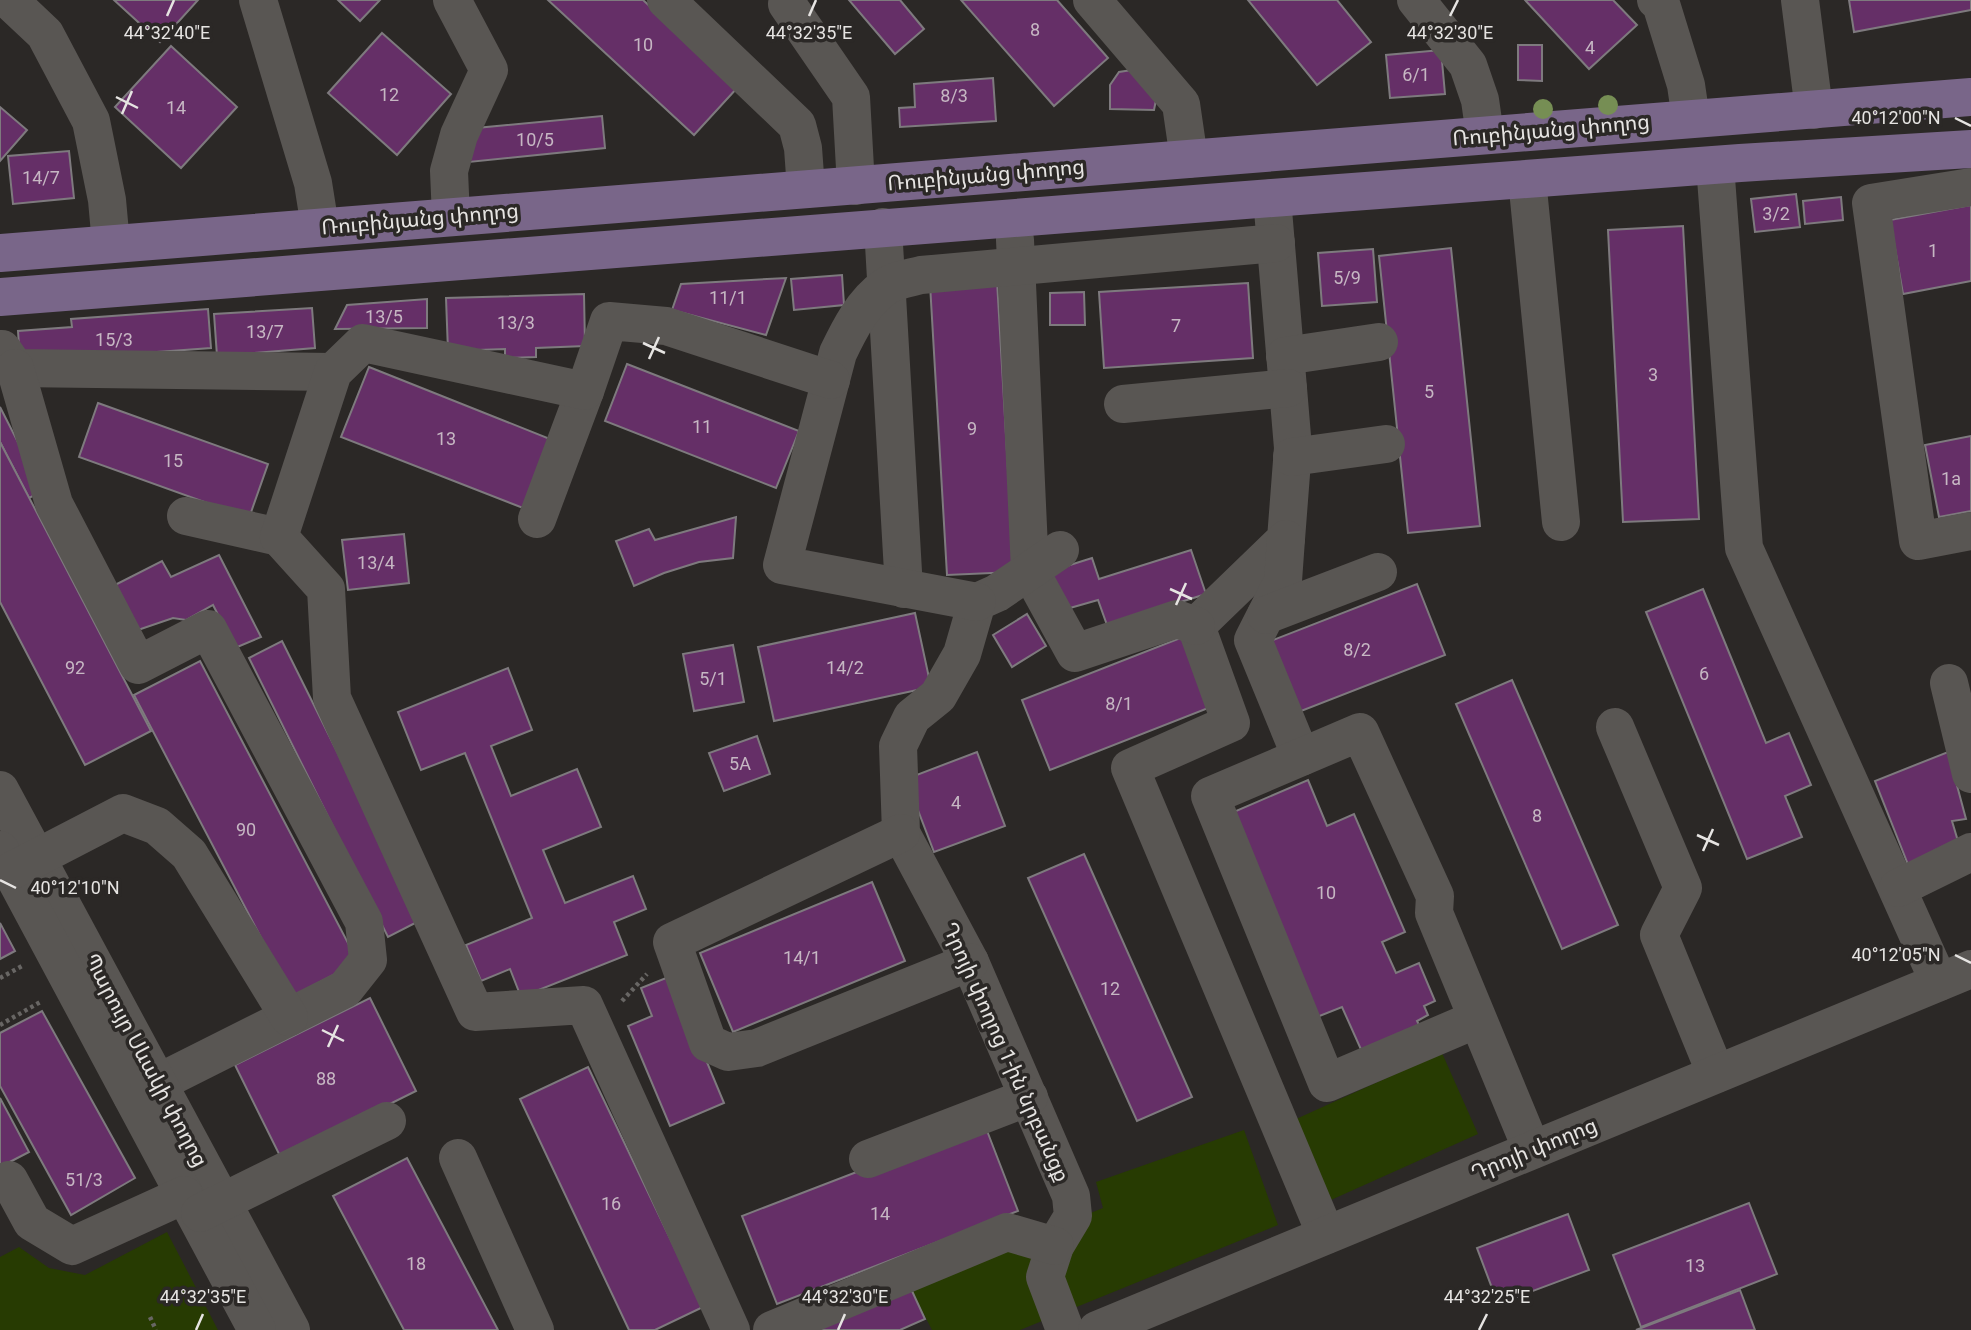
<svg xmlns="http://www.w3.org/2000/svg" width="1971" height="1330" font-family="Roboto,'Noto Sans Armenian',sans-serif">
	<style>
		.green { fill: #273b02 }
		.building { fill: #652f67; stroke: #7e7a7e; stroke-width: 2 }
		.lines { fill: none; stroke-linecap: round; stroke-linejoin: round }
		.path { stroke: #686664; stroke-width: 4.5; stroke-dasharray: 3.5 3.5; stroke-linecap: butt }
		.minor { stroke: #595653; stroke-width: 38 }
		.major { stroke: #796689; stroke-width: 38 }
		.tree { fill: #768e54 }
		.ticks { fill: none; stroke: #e6e4e2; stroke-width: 2.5 }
		.labels { text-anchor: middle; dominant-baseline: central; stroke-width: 7; stroke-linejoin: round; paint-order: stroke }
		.number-label { font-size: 18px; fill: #c6b7c3 }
		.street-label { font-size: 21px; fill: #e6e4e2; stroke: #2b2826 }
		.ticks-label { font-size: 18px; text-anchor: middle; fill: #e6e4e2; stroke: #2b2826; stroke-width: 7; stroke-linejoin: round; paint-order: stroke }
	</style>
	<rect width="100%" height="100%" fill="#2b2826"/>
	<g class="green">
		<polygon points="1442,1053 1478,1134 1322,1204 1285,1124"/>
		<polygon points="1244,1130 1278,1225 1020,1330 932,1330 909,1285 1103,1208 1096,1182"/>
		<polygon points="167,1232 218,1330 0,1330 0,1257 19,1247 49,1268 85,1275"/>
	</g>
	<g class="building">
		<polygon points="114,0 198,0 160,42"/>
		<polygon points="338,0 380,0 360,21"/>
		<polygon points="548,0 643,0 738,87 694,135"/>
		<polygon points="849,0 900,0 924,29 895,54"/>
		<polygon points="961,0 1057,0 1108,58 1054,106"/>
		<polygon points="1248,0 1337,0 1371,42 1317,85"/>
		<polygon points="1525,0 1613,0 1637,25 1589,69"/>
		<polygon points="1849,0 1971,0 1971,10 1854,32"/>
		<polygon points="382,33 451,94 397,155 328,93"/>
		<polygon points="1518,45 1542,45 1542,81 1518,80"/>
		<polygon points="171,46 237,107 181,168 115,107"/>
		<polygon points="1441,50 1445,94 1390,98 1386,55"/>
		<polygon points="1138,69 1158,90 1154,110 1110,109 1110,85 1119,72"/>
		<polygon points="993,78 996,121 900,127 899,108 915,107 914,84"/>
		<polygon points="0,107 27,130 0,161"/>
		<polygon points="602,116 605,148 469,162 466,129"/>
		<polygon points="69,151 74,198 13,204 8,156"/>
		<polygon points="1796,194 1800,227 1755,232 1751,199"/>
		<polygon points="1841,197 1843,220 1805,224 1803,201"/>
		<polygon points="1971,205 1971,281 1903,294 1890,220"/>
		<polygon points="1683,226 1699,519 1623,522 1608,230"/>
		<polygon points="1451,248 1480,526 1408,533 1379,256"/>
		<polygon points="1373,249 1377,302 1322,306 1318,253"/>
		<polygon points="842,275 844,305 794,310 791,279"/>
		<polygon points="786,278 766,335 672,310 681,284"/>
		<polygon points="997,281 1014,572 947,575 930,284"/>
		<polygon points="1248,283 1253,358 1104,368 1099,292"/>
		<polygon points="1084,292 1085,325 1050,325 1050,293"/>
		<polygon points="584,294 585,346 536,348 536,357 505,358 505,349 448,351 446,298"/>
		<polygon points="427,299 427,328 335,329 347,305"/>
		<polygon points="312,308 315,348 217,356 214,314"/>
		<polygon points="208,309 211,348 20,362 18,331 72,327 71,319"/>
		<polygon points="627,364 799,431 776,488 605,421"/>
		<polygon points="369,367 550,439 523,508 341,437"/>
		<polygon points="98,403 268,464 249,518 79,457"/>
		<polygon points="0,407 43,491 29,498 0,442"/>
		<polygon points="1971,436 1971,511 1939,517 1925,445"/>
		<polygon points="0,442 151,731 85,765 0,602"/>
		<polygon points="736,517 733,558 699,562 664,573 634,586 616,541 649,529 655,540"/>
		<polygon points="404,534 409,583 348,590 342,540"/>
		<polygon points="1191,550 1206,594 1107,625 1098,600 1063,610 1051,571 1092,558 1099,579"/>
		<polygon points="219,555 261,637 235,648 213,605 186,620 173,618 135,631 111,587 162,561 171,577"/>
		<polygon points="1417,584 1445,655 1296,713 1268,642"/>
		<polygon points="1703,589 1766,743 1789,733 1811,785 1785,796 1802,837 1747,859 1646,612"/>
		<polygon points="915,613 931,687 774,721 758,647"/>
		<polygon points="1027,614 1046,646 1012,667 993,635"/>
		<polygon points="1188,635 1216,705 1050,770 1022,700"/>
		<polygon points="282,641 421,920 388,937 249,658"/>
		<polygon points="733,645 744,702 694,711 683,654"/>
		<polygon points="200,661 358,962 292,997 134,695"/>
		<polygon points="508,668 532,730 491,746 511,796 577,769 601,827 543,850 565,903 633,876 646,909 614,922 627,955 521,997 510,969 481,981 466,945 532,918 465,753 421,770 398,712"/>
		<polygon points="1512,680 1618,925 1562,949 1456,704"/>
		<polygon points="757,736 770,774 724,791 709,753"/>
		<polygon points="977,752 1005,826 934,852 906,779"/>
		<polygon points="1948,752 1966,819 1952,821 1960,848 1909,867 1875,781"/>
		<polygon points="1308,780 1327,826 1354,814 1405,932 1382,942 1396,973 1419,963 1435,1001 1424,1006 1428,1015 1417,1021 1421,1029 1363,1054 1342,1007 1317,1017 1229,814"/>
		<polygon points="1084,854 1192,1097 1137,1121 1028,878"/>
		<polygon points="872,882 905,961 733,1032 700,953"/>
		<polygon points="0,923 15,951 0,959"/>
		<polygon points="671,976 724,1103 670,1126 628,1026 652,1016 641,988"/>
		<polygon points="370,998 416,1091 281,1158 235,1065"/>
		<polygon points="42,1011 135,1178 71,1215 0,1086 0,1033"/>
		<polygon points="588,1067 703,1307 655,1330 629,1330 520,1099"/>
		<polygon points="0,1098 29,1152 2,1166 0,1185"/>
		<polygon points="984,1123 1018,1211 777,1304 742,1216"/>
		<polygon points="407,1158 498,1330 404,1330 333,1196"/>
		<polygon points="1749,1203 1777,1274 1641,1327 1613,1255"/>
		<polygon points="1568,1214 1589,1270 1498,1304 1477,1248"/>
		<polygon points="906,1278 925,1319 900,1330 811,1330"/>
		<polygon points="1740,1290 1755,1330 1636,1330"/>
	</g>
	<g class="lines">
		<g class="path">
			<polyline points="0,978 24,965"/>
			<polyline points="622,1001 647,974"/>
			<polyline points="0,1025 42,1001"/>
			<polyline points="150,1317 156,1330"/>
		</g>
		<g class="minor">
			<polyline points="9,0 45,34 91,121 107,200 111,244"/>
			<polyline points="258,0 313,183 320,227"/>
			<polyline points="666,0 797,125 803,148 806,189"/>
			<polyline points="1092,0 1181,104 1189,159"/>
			<polyline points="1416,0 1468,65 1480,100 1485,135"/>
			<polyline points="1656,0 1661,4 1686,85 1691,119"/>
			<polyline points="1800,0 1814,110"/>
			<polyline points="787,4 851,97 856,186"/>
			<polyline points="1715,165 1744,548 1939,982"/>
			<polyline points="1527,179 1561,522"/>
			<polyline points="1971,187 1871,203 1918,541 1971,531"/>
			<polyline points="1272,198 1293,448 1286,539 1196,626 1231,723 1130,768 1326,1235"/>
			<polyline points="451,217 449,171 459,135 489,70 452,0"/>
			<polyline points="883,227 904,589"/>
			<polyline points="1015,240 1030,571 1075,653 1177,619 1196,626"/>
			<polyline points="2,349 15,368 333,372"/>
			<polyline points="1285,356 1379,342"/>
			<polyline points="15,368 54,504 138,665 208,629 364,922 368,960 345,989 132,1096"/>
			<polyline points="1123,404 1288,388"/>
			<polyline points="1292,457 1386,444"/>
			<polyline points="186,516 279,537"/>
			<polyline points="537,519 585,391"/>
			<polyline points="1286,539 1283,581 1253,640 1301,757"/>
			<polyline points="1060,550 997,593 977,602 962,654 938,696 912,717 898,746 901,833 970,962 1071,1196 1073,1216 1055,1246 1045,1277 1065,1330"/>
			<path d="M977,602L782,565L838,353C849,330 863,302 885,287C894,280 910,278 921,275L1276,243"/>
			<polyline points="1266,615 1378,572"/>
			<polyline points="1949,683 1971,774"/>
			<polyline points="1615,727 1683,888 1659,935 1716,1074"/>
			<polyline points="0,790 291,1330"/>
			<polyline points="901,833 672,942 708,1043 728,1052 757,1048 970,962"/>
			<polyline points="0,850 257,1330"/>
			<polyline points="13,870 123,813 157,826 189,854 289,1017"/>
			<polyline points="1898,888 1971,852"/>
			<polyline points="1477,1019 1327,1083 1210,796 1360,732 1435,896 1434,913 1532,1150"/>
			<polyline points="458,1158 535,1330"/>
			<polyline points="868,1159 1029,1097"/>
			<polyline points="9,1180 32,1222 72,1246 184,1195"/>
			<polyline points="200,1213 387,1121"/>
			<polyline points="731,1330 584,1005 475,1012 332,698 326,589 279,537 333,372 363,343 585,391 609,321 666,326 831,380"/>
			<polyline points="772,1330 1007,1232 1055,1246"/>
			<polyline points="1097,1330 1971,969"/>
		</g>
		<g class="major">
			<polyline points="0,253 1971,97"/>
			<polyline points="0,297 1272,198 1740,163 1971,149"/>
		</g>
	</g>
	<g class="tree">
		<circle cx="1608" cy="105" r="10"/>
		<circle cx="1543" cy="109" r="10"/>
	</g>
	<path class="ticks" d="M167,16L174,0M809,16L816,0M1450,16L1458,0M116,97L138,108M122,114L132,91M1955,118L1971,126M643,343L665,353M649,359L659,337M1170,589L1192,599M1176,605L1186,583M1697,835L1719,845M1703,851L1713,829M0,880L16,888M1955,955L1971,963M322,1030L344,1041M328,1047L338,1025M196,1330L203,1314M838,1330L845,1314M1479,1330L1487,1314"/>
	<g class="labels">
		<g class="number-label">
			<text x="1035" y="29">8</text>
			<text x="643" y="44">10</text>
			<text x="1590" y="47">4</text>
			<text x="1416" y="74">6/1</text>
			<text x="389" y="94">12</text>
			<text x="954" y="95">8/3</text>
			<text x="176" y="107">14</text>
			<text x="535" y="139">10/5</text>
			<text x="41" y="177">14/7</text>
			<text x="1776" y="213">3/2</text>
			<text x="1933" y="250">1</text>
			<text x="1347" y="277">5/9</text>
			<text x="728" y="297">11/1</text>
			<text x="384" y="316">13/5</text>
			<text x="516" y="322">13/3</text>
			<text x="1176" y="325">7</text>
			<text x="265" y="331">13/7</text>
			<text x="114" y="339">15/3</text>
			<text x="1653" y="374">3</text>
			<text x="1429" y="391">5</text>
			<text x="702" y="426">11</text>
			<text x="972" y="428">9</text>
			<text x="446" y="438">13</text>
			<text x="173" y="460">15</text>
			<text x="1951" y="478">1a</text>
			<text x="376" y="562">13/4</text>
			<text x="1357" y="649">8/2</text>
			<text x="75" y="667">92</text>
			<text x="845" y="667">14/2</text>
			<text x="1704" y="673">6</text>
			<text x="713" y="678">5/1</text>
			<text x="1119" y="703">8/1</text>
			<text x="740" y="763">5A</text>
			<text x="956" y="802">4</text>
			<text x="1537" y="815">8</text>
			<text x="246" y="829">90</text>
			<text x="1326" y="892">10</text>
			<text x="802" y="957">14/1</text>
			<text x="1110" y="988">12</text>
			<text x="326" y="1078">88</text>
			<text x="84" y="1179">51/3</text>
			<text x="611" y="1203">16</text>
			<text x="880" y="1213">14</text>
			<text x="416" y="1263">18</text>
			<text x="1695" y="1265">13</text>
		</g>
		<g class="street-label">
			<text transform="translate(1551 130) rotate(-5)">Ռուբինյանց փողոց</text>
			<text transform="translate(986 175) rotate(-5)">Ռուբինյանց փողոց</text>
			<text transform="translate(420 219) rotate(-5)">Ռուբինյանց փողոց</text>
			<text transform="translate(1006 1052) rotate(66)">Դրոյի փողոց 1-ին նրբանցք</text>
			<text transform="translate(146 1060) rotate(62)">Պարույր Սևակի փողոց</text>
			<text transform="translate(1534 1149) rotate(-22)">Դրոյի փողոց</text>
		</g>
	</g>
	<g class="ticks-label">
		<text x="167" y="39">44°32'40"E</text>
		<text x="809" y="39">44°32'35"E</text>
		<text x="1450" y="39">44°32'30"E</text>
		<text x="1896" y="124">40°12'00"N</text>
		<text x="75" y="894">40°12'10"N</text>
		<text x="1896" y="961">40°12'05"N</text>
		<text x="203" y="1303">44°32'35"E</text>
		<text x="1487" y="1303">44°32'25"E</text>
		<text x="845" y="1303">44°32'30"E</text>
	</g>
</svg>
